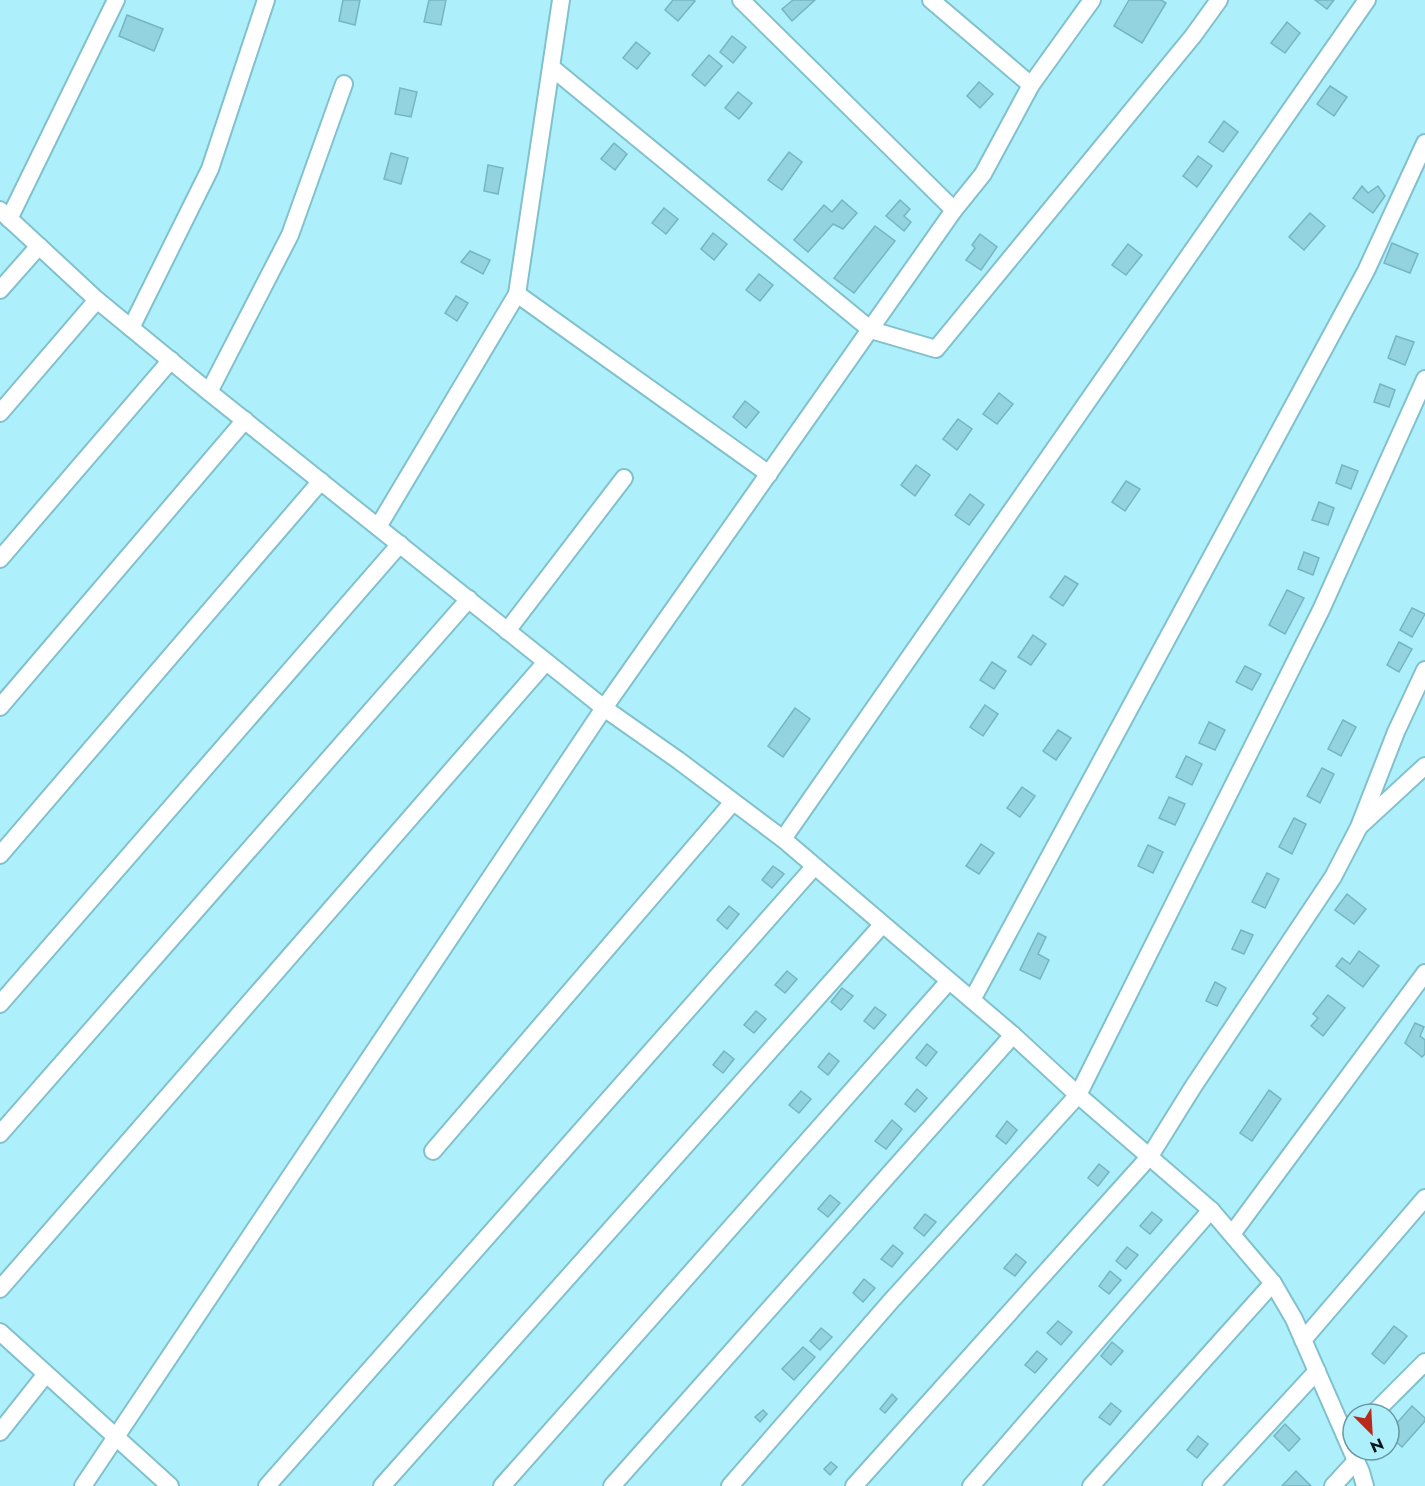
<svg xmlns="http://www.w3.org/2000/svg" width="1425" height="1486" font-family="Jost,sans-serif">
	<style>
		.building { fill: #92d3df; stroke: #75b6c2; stroke-width: 1.5 }
		.lines { fill: none; stroke-linecap: round; stroke-linejoin: round }
		.minor-casing { stroke: #80c1cd; stroke-width: 20 }
		.minor { stroke: #fff; stroke-width: 16 }
	</style>
	<rect width="100%" height="100%" fill="#adeffb"/>
	<g class="building">
		<polygon points="343,0 360,0 355,25 339,21"/>
		<polygon points="429,0 446,0 441,25 424,22"/>
		<polygon points="673,0 694,0 695,1 678,21 665,10"/>
		<polygon points="793,0 815,0 792,21 782,9"/>
		<polygon points="1129,0 1161,0 1166,3 1142,43 1114,26"/>
		<polygon points="1315,0 1334,0 1327,9"/>
		<polygon points="127,15 163,29 154,51 119,36"/>
		<polygon points="1287,22 1300,33 1285,53 1271,43"/>
		<polygon points="732,36 746,47 733,63 720,52"/>
		<polygon points="636,42 650,53 637,69 623,58"/>
		<polygon points="709,55 722,66 705,86 692,75"/>
		<polygon points="979,82 993,94 980,108 967,96"/>
		<polygon points="1330,86 1347,97 1334,116 1317,104"/>
		<polygon points="400,88 417,92 411,117 395,114"/>
		<polygon points="738,92 752,103 739,119 725,108"/>
		<polygon points="1224,121 1238,132 1223,152 1209,142"/>
		<polygon points="614,143 627,154 615,170 601,159"/>
		<polygon points="789,152 802,162 782,190 768,180"/>
		<polygon points="391,153 408,158 401,184 384,179"/>
		<polygon points="1198,156 1212,166 1197,187 1183,176"/>
		<polygon points="488,165 503,168 498,194 484,191"/>
		<polygon points="1362,186 1368,193 1378,186 1385,196 1373,213 1353,198"/>
		<polygon points="842,200 857,213 843,229 833,224 808,252 794,240 824,205 832,212"/>
		<polygon points="900,200 910,209 904,216 911,222 904,231 886,216"/>
		<polygon points="664,208 678,219 666,234 652,223"/>
		<polygon points="1310,213 1325,226 1304,250 1289,237"/>
		<polygon points="875,226 895,241 854,293 834,278"/>
		<polygon points="713,233 727,244 714,260 701,249"/>
		<polygon points="980,234 997,247 981,270 966,260 975,248 972,245"/>
		<polygon points="1392,243 1418,254 1410,273 1384,263"/>
		<polygon points="1128,244 1142,255 1126,275 1112,265"/>
		<polygon points="470,251 490,260 483,274 461,262"/>
		<polygon points="759,274 773,285 760,301 746,290"/>
		<polygon points="456,296 468,303 457,321 445,313"/>
		<polygon points="1396,336 1414,342 1405,365 1388,358"/>
		<polygon points="1380,384 1395,390 1389,407 1374,402"/>
		<polygon points="999,393 1013,404 997,424 983,414"/>
		<polygon points="745,401 759,412 746,428 733,417"/>
		<polygon points="958,419 972,429 957,450 943,439"/>
		<polygon points="916,465 930,475 915,496 901,485"/>
		<polygon points="1342,465 1358,471 1351,489 1336,483"/>
		<polygon points="1126,481 1140,489 1125,511 1112,502"/>
		<polygon points="970,494 984,505 969,525 955,515"/>
		<polygon points="1319,502 1334,508 1328,525 1312,520"/>
		<polygon points="1304,552 1319,558 1313,575 1298,569"/>
		<polygon points="1065,576 1078,584 1063,606 1050,597"/>
		<polygon points="1287,590 1304,598 1285,634 1269,625"/>
		<polygon points="1412,608 1425,614 1412,637 1400,630"/>
		<polygon points="1033,635 1046,644 1031,665 1018,657"/>
		<polygon points="1399,642 1412,649 1399,672 1387,665"/>
		<polygon points="992,662 1006,671 994,689 980,680"/>
		<polygon points="1245,666 1261,674 1252,690 1236,682"/>
		<polygon points="985,705 998,714 983,736 970,727"/>
		<polygon points="795,708 810,719 783,757 768,746"/>
		<polygon points="1343,720 1356,727 1341,756 1328,749"/>
		<polygon points="1209,722 1225,730 1215,750 1199,743"/>
		<polygon points="1058,730 1071,738 1056,760 1043,751"/>
		<polygon points="1186,756 1202,764 1192,785 1176,777"/>
		<polygon points="1322,768 1334,774 1320,803 1307,796"/>
		<polygon points="1022,787 1035,796 1020,817 1007,808"/>
		<polygon points="1169,797 1185,804 1175,825 1159,818"/>
		<polygon points="1294,818 1306,824 1292,854 1279,847"/>
		<polygon points="981,844 994,853 979,874 966,866"/>
		<polygon points="1148,845 1163,852 1153,873 1138,866"/>
		<polygon points="773,866 784,874 772,888 762,880"/>
		<polygon points="1267,873 1279,879 1265,908 1252,902"/>
		<polygon points="1347,894 1366,909 1354,924 1335,910"/>
		<polygon points="729,906 739,914 727,929 717,920"/>
		<polygon points="1241,930 1253,935 1244,954 1232,949"/>
		<polygon points="1038,933 1046,937 1038,954 1049,960 1040,979 1020,970"/>
		<polygon points="1359,951 1379,966 1363,987 1336,966 1342,958 1350,964"/>
		<polygon points="787,971 797,979 785,993 775,985"/>
		<polygon points="1215,982 1226,988 1217,1006 1206,1001"/>
		<polygon points="842,988 853,996 841,1010 831,1002"/>
		<polygon points="1328,995 1345,1008 1323,1036 1311,1026 1318,1018 1313,1014"/>
		<polygon points="875,1007 886,1015 874,1029 864,1021"/>
		<polygon points="756,1011 766,1019 754,1033 744,1025"/>
		<polygon points="1415,1023 1424,1027 1420,1036 1425,1040 1425,1054 1422,1057 1405,1043"/>
		<polygon points="927,1044 937,1052 926,1066 916,1058"/>
		<polygon points="724,1051 734,1059 723,1073 713,1065"/>
		<polygon points="829,1053 839,1061 828,1075 818,1067"/>
		<polygon points="917,1089 927,1098 915,1112 905,1104"/>
		<polygon points="1269,1090 1281,1099 1252,1141 1240,1133"/>
		<polygon points="801,1091 811,1099 799,1113 789,1105"/>
		<polygon points="892,1120 902,1129 886,1149 875,1141"/>
		<polygon points="1007,1121 1017,1130 1006,1144 996,1136"/>
		<polygon points="1099,1164 1109,1172 1098,1186 1088,1178"/>
		<polygon points="830,1195 840,1203 828,1217 818,1209"/>
		<polygon points="1152,1212 1162,1220 1150,1234 1140,1226"/>
		<polygon points="925,1214 936,1222 924,1236 914,1228"/>
		<polygon points="893,1245 903,1253 892,1267 881,1259"/>
		<polygon points="1127,1247 1138,1255 1126,1269 1116,1261"/>
		<polygon points="1016,1254 1026,1262 1015,1276 1004,1268"/>
		<polygon points="1110,1271 1121,1280 1109,1294 1099,1286"/>
		<polygon points="864,1279 875,1288 863,1302 853,1293"/>
		<polygon points="1058,1321 1072,1332 1061,1345 1047,1333"/>
		<polygon points="1394,1326 1407,1336 1384,1364 1372,1354"/>
		<polygon points="821,1328 832,1337 820,1350 810,1341"/>
		<polygon points="1112,1342 1123,1351 1111,1365 1101,1356"/>
		<polygon points="803,1347 815,1357 794,1380 782,1369"/>
		<polygon points="1037,1351 1047,1359 1035,1373 1025,1365"/>
		<polygon points="892,1394 897,1399 885,1413 880,1409"/>
		<polygon points="1111,1403 1121,1411 1110,1425 1099,1417"/>
		<polygon points="1412,1406 1425,1418 1425,1421 1402,1447 1389,1436 1389,1432"/>
		<polygon points="763,1410 767,1414 760,1422 755,1417"/>
		<polygon points="1285,1424 1300,1439 1289,1451 1274,1436"/>
		<polygon points="1198,1436 1208,1444 1197,1458 1187,1450"/>
		<polygon points="831,1462 837,1467 830,1475 824,1469"/>
		<polygon points="1296,1471 1311,1486 1282,1486"/>
	</g>
	<g class="lines">
		<g class="minor-casing">
			<g id="minor">
				<polyline points="741,0 954,210"/>
				<polyline points="931,0 1031,85"/>
				<polyline points="551,67 871,330 936,349 1193,36 1219,0"/>
				<polyline points="0,210 97,300 209,392 604,708 678,760 783,839 1013,1035 1078,1095 1211,1210 1273,1283 1294,1319 1361,1472 1365,1486"/>
				<polyline points="9,219 116,0"/>
				<polyline points="0,290 39,246"/>
				<polyline points="517,294 769,474"/>
				<polyline points="131,328 210,169 266,0"/>
				<polyline points="209,392 290,235 344,84"/>
				<polyline points="0,413 97,300"/>
				<polyline points="378,527 517,294 561,0"/>
				<polyline points="0,559 171,360"/>
				<polyline points="507,631 624,478"/>
				<polyline points="0,707 245,420"/>
				<polyline points="1362,824 1425,766"/>
				<polyline points="783,839 1367,0"/>
				<polyline points="0,855 321,481"/>
				<polyline points="972,1000 1366,271 1425,143"/>
				<polyline points="0,1004 400,544"/>
				<polyline points="0,1134 469,599"/>
				<polyline points="433,1151 733,802"/>
				<polyline points="1232,1234 1425,973"/>
				<polyline points="0,1289 546,662"/>
				<polyline points="0,1332 170,1486"/>
				<polyline points="1303,1340 1425,1198"/>
				<polyline points="1373,1414 1425,1362"/>
				<polyline points="0,1432 46,1374"/>
				<polyline points="83,1486 604,708 954,210 983,174 1031,85 1092,0"/>
				<polyline points="267,1486 814,867"/>
				<polyline points="382,1486 882,925"/>
				<polyline points="502,1486 949,981"/>
				<polyline points="612,1486 1013,1035"/>
				<polyline points="730,1486 891,1301 1078,1095 1321,610 1425,379"/>
				<polyline points="854,1486 1150,1156 1193,1087 1333,877 1359,827 1396,732 1425,670"/>
				<polyline points="971,1486 1211,1210"/>
				<polyline points="1091,1486 1273,1283"/>
				<polyline points="1211,1486 1317,1371"/>
				<polyline points="1333,1486 1356,1461"/>
			</g>
		</g>
		<use href="#minor" class="minor"/>
	</g>
	<g transform="translate(1371 1432) rotate(156)"><circle r="28" fill="#adeffb" stroke="#6897a1" stroke-width="1.5"/>
	<path d="M0-4.5L10 22L0 15L-10 22Z" fill="#b82b1b"/>
	<text y="-9" font-size="16" font-weight="bold" text-anchor="middle" fill="#001419">N</text>
	</g>
</svg>
